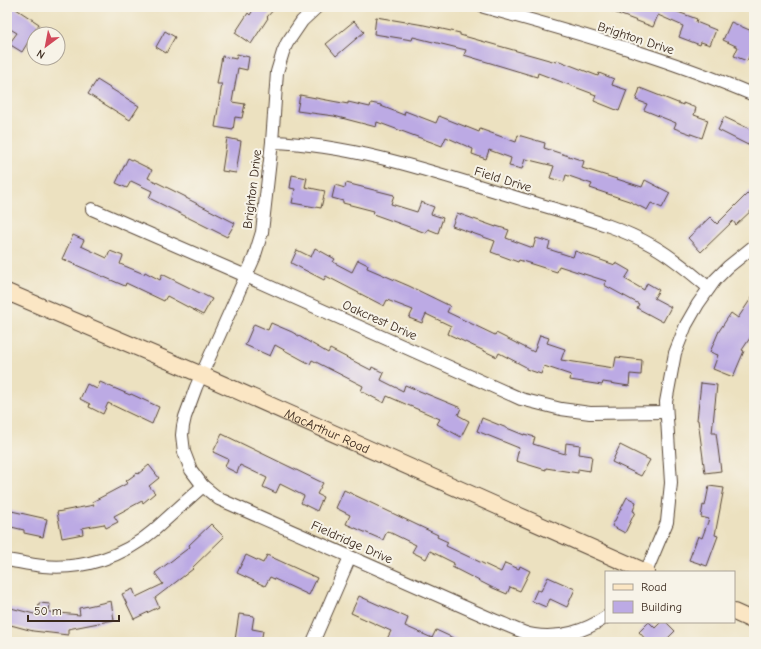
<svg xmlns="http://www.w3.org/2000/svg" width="761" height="649" font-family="'Comic Neue',sans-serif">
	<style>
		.building { fill: #bcaae4 }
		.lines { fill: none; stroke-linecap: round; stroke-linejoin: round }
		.street-casing { stroke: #564536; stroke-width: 14 }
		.secondary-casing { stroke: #564536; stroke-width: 18 }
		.street { stroke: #fff; stroke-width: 12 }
		.secondary { stroke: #fbe6c4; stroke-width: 16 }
		.labels { text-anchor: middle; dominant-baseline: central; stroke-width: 4; stroke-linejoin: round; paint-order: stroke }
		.street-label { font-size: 13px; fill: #3b2a1e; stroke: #f7f3e8 }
	</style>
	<rect width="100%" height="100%" fill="#f7f3e8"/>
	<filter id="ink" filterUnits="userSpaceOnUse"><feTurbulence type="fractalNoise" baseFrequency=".025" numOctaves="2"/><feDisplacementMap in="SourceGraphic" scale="8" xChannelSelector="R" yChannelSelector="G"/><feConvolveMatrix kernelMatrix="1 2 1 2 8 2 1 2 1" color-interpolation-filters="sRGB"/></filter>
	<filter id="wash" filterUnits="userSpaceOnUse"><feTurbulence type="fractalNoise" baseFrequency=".012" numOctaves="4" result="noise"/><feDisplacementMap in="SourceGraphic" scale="16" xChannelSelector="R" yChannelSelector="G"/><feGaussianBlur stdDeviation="0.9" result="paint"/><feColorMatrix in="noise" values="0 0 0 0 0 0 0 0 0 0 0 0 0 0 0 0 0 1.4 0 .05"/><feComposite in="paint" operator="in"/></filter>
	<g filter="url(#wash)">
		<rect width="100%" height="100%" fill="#ece1c0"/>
		<g id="blocks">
			<g class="building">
				<polygon points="7,7 13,7 39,24 22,52 9,44 17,33 7,27"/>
				<polygon points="255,7 276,7 267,17 268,18 251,44 235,33 248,13 250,15"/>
				<polygon points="600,7 677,7 675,11 697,19 696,22 716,30 710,45 701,42 700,45 679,37 683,26 658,15 653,27"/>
				<polygon points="376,17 424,25 460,33 460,35 556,62 557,60 598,76 599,73 614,79 612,85 627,90 619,111 594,101 596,95 538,73 537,77 464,55 466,50 413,37 412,40 374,34"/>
				<polygon points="354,21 364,32 336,56 326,44"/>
				<polygon points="731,22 754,32 754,45 747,61 734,56 738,47 723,40"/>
				<polygon points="165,31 175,37 166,53 156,47"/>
				<polygon points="237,54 249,57 247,70 238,68 232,102 245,104 242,118 235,117 233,130 215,127 222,84 217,84 222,56 236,59"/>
				<polygon points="97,80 139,106 130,120 88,94"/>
				<polygon points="640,88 683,105 683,103 696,108 694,115 708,120 702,138 674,128 676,123 644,110 647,104 636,100"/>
				<polygon points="300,95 348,104 348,102 370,107 371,103 381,105 381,106 404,115 405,111 436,123 439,116 479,132 480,129 516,142 518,135 545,143 544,148 584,161 582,168 642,187 645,180 670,193 662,208 651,203 647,210 629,201 590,188 592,184 566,175 564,182 550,178 554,166 525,159 522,169 509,166 511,158 489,150 486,159 472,154 473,149 446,137 442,146 377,122 376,127 334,116 297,111"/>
				<polygon points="724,117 754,131 748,145 718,130"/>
				<polygon points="227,138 241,141 236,173 222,171"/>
				<polygon points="128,158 152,170 148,178 186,197 186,198 235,223 227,237 149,198 152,191 131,181 127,188 116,183"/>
				<polygon points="292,175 307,178 305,187 325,191 321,208 292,203 295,189 290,188"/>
				<polygon points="346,183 394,195 391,204 417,212 421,202 434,207 431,214 443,218 438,233 428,229 426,233 373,214 374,211 343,203 343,201 332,198 335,185 345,188"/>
				<polygon points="754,187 754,208 736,225 733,221 701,252 688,238 710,217 717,224"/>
				<polygon points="457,213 496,227 496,226 509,230 506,238 533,248 536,238 550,242 548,249 573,257 575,251 615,265 616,263 630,271 625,279 644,290 647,283 659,290 654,298 671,307 663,322 637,308 639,304 604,285 606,281 559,266 557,272 519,260 518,262 491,252 495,241 452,226"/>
				<polygon points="73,235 84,240 81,246 107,258 110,251 123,256 120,264 144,274 145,272 160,280 162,274 212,299 203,315 167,296 164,301 126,283 125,286 62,259"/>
				<polygon points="315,248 335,259 333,262 352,272 358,260 368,265 367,268 409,286 450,306 447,312 495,335 496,333 534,352 540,335 549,338 547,343 565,349 561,360 614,368 616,357 642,360 641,375 630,374 629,386 603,382 602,385 570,380 571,375 544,366 541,374 526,369 526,367 499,353 497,357 448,334 451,326 426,314 422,323 409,318 413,310 387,300 384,306 326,276 324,280 291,263 297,250 311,257"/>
				<polygon points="754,294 754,332 742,350 744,351 733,377 713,369 718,355 710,352 719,331 731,313 738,318"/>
				<polygon points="271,323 292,332 328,353 330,349 371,370 372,367 384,373 381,380 403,391 405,385 461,408 458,415 469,421 461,437 437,424 440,419 387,396 384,403 361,391 363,386 312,360 310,364 275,345 270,356 245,345 254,324 268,330"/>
				<polygon points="100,382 130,395 131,394 159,407 152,424 108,403 103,414 89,407 90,404 80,399 87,384 97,389"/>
				<polygon points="701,383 717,385 712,433 716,433 721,471 705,473 698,420 697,420"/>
				<polygon points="482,418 524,435 524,434 535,437 533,444 565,454 566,443 580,445 579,454 592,456 590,471 578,469 578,473 546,468 546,470 516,461 519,448 477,431"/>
				<polygon points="222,434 323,483 317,494 323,497 317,511 301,503 304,496 280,484 276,493 263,487 267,478 240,465 237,473 225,467 228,459 213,452"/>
				<polygon points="620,445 650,460 641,476 612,462"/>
				<polygon points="149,465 159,478 149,486 155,493 143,503 142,501 114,516 118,522 106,528 104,524 82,528 83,534 62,538 57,512 94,505 92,502 128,483 126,481 137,473 138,474"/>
				<polygon points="709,486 724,488 715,535 718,536 707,566 689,560 698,536 702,538 709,519 701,517 703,505 705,506"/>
				<polygon points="344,490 438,535 437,537 448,542 446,546 501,572 505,563 519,569 520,566 530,571 520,591 510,587 507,594 493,588 452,567 454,563 430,551 426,559 412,552 416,545 387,531 383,540 346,524 350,515 336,508"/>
				<polygon points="627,497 636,502 633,511 635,512 625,533 612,526"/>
				<polygon points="7,510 47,519 43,537 24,533 24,530 7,526"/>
				<polygon points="211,524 224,537 192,568 193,569 155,598 159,607 134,619 122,594 133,589 136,597 163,584 155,573 190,547 189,545"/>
				<polygon points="246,555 263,563 267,555 317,578 309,595 270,577 265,586 237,573"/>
				<polygon points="548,577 575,589 567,607 550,599 546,607 532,601 537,590 541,591"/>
				<polygon points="359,596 408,618 405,626 432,638 436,630 462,642 393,642 387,639 391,631 351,613"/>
				<polygon points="111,601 114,620 68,629 68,635 33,631 7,624 7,607 38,615 39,603 50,604 49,612 80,615 79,608"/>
				<polygon points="239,614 254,616 252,629 263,631 261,642 248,642 235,640"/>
				<polygon points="649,622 655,628 661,622 666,622 675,631 664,642 648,642 639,632"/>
			</g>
		</g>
	</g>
	<g filter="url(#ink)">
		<use href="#blocks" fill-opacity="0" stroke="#564536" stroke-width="1"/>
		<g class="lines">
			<g class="street-casing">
				<g id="street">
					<path d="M317,7L302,21L287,43L283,52L277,72L272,142L262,232L254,258L196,387L185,417L183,426L182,435L184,452L191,470L203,486L219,499L496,621C508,625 521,633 534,635C559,639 586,631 606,617"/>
					<path d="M484,7C575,32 667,58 754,95"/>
					<path d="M272,142C360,145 444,176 528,201C570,214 615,224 653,246C673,257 691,273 709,288"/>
					<polyline points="92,209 246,276 521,399 561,409 590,413 666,412"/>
					<path d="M7,560C19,562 31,565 43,566C82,570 123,557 153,531C170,516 186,501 203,486"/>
					<polyline points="646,572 667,522 671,483 666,402 675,353 686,325 698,304 715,280 728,267 754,246"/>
					<polyline points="313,642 350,557"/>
				</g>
			</g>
			<g class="secondary-casing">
				<g id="secondary">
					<path id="s1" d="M7,292L202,375L646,572"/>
					<polyline points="734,612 754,621"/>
				</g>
			</g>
			<use href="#street" class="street"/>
			<use href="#secondary" class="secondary"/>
		</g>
	</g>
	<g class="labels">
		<g class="street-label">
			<text transform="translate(636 38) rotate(18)">Brighton Drive</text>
			<text transform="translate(503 179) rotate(17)">Field Drive</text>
			<text transform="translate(252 189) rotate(-83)">Brighton Drive</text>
			<text transform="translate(380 320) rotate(24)">Oakcrest Drive</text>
			<text stroke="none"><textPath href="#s1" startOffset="349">MacArthur Road</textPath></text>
			<text transform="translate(352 542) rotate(24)">Fieldridge Drive</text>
		</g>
	</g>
	<rect width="761" height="649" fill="none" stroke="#f7f3e8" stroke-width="24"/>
	<rect x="605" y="571" width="130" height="52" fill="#f7f3e8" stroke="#aca397"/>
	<rect x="613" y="584" width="20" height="6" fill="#fbe6c4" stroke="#aca397"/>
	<text x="641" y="591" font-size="12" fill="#3b2a1e">Road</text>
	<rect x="613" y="601" width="20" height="12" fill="#bcaae4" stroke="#aca397"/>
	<text x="641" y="611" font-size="12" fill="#3b2a1e">Building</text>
	<g transform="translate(46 46) rotate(212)"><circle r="19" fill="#f7f3e8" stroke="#aca397"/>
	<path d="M0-3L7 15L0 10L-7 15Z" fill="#d1495b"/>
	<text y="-6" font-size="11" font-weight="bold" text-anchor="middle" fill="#3b2a1e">N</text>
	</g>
	<path d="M28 615v6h91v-6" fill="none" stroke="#3b2a1e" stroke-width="2"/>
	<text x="34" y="615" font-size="12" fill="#3b2a1e" stroke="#f7f3e8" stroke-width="3" paint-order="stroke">50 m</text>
</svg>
